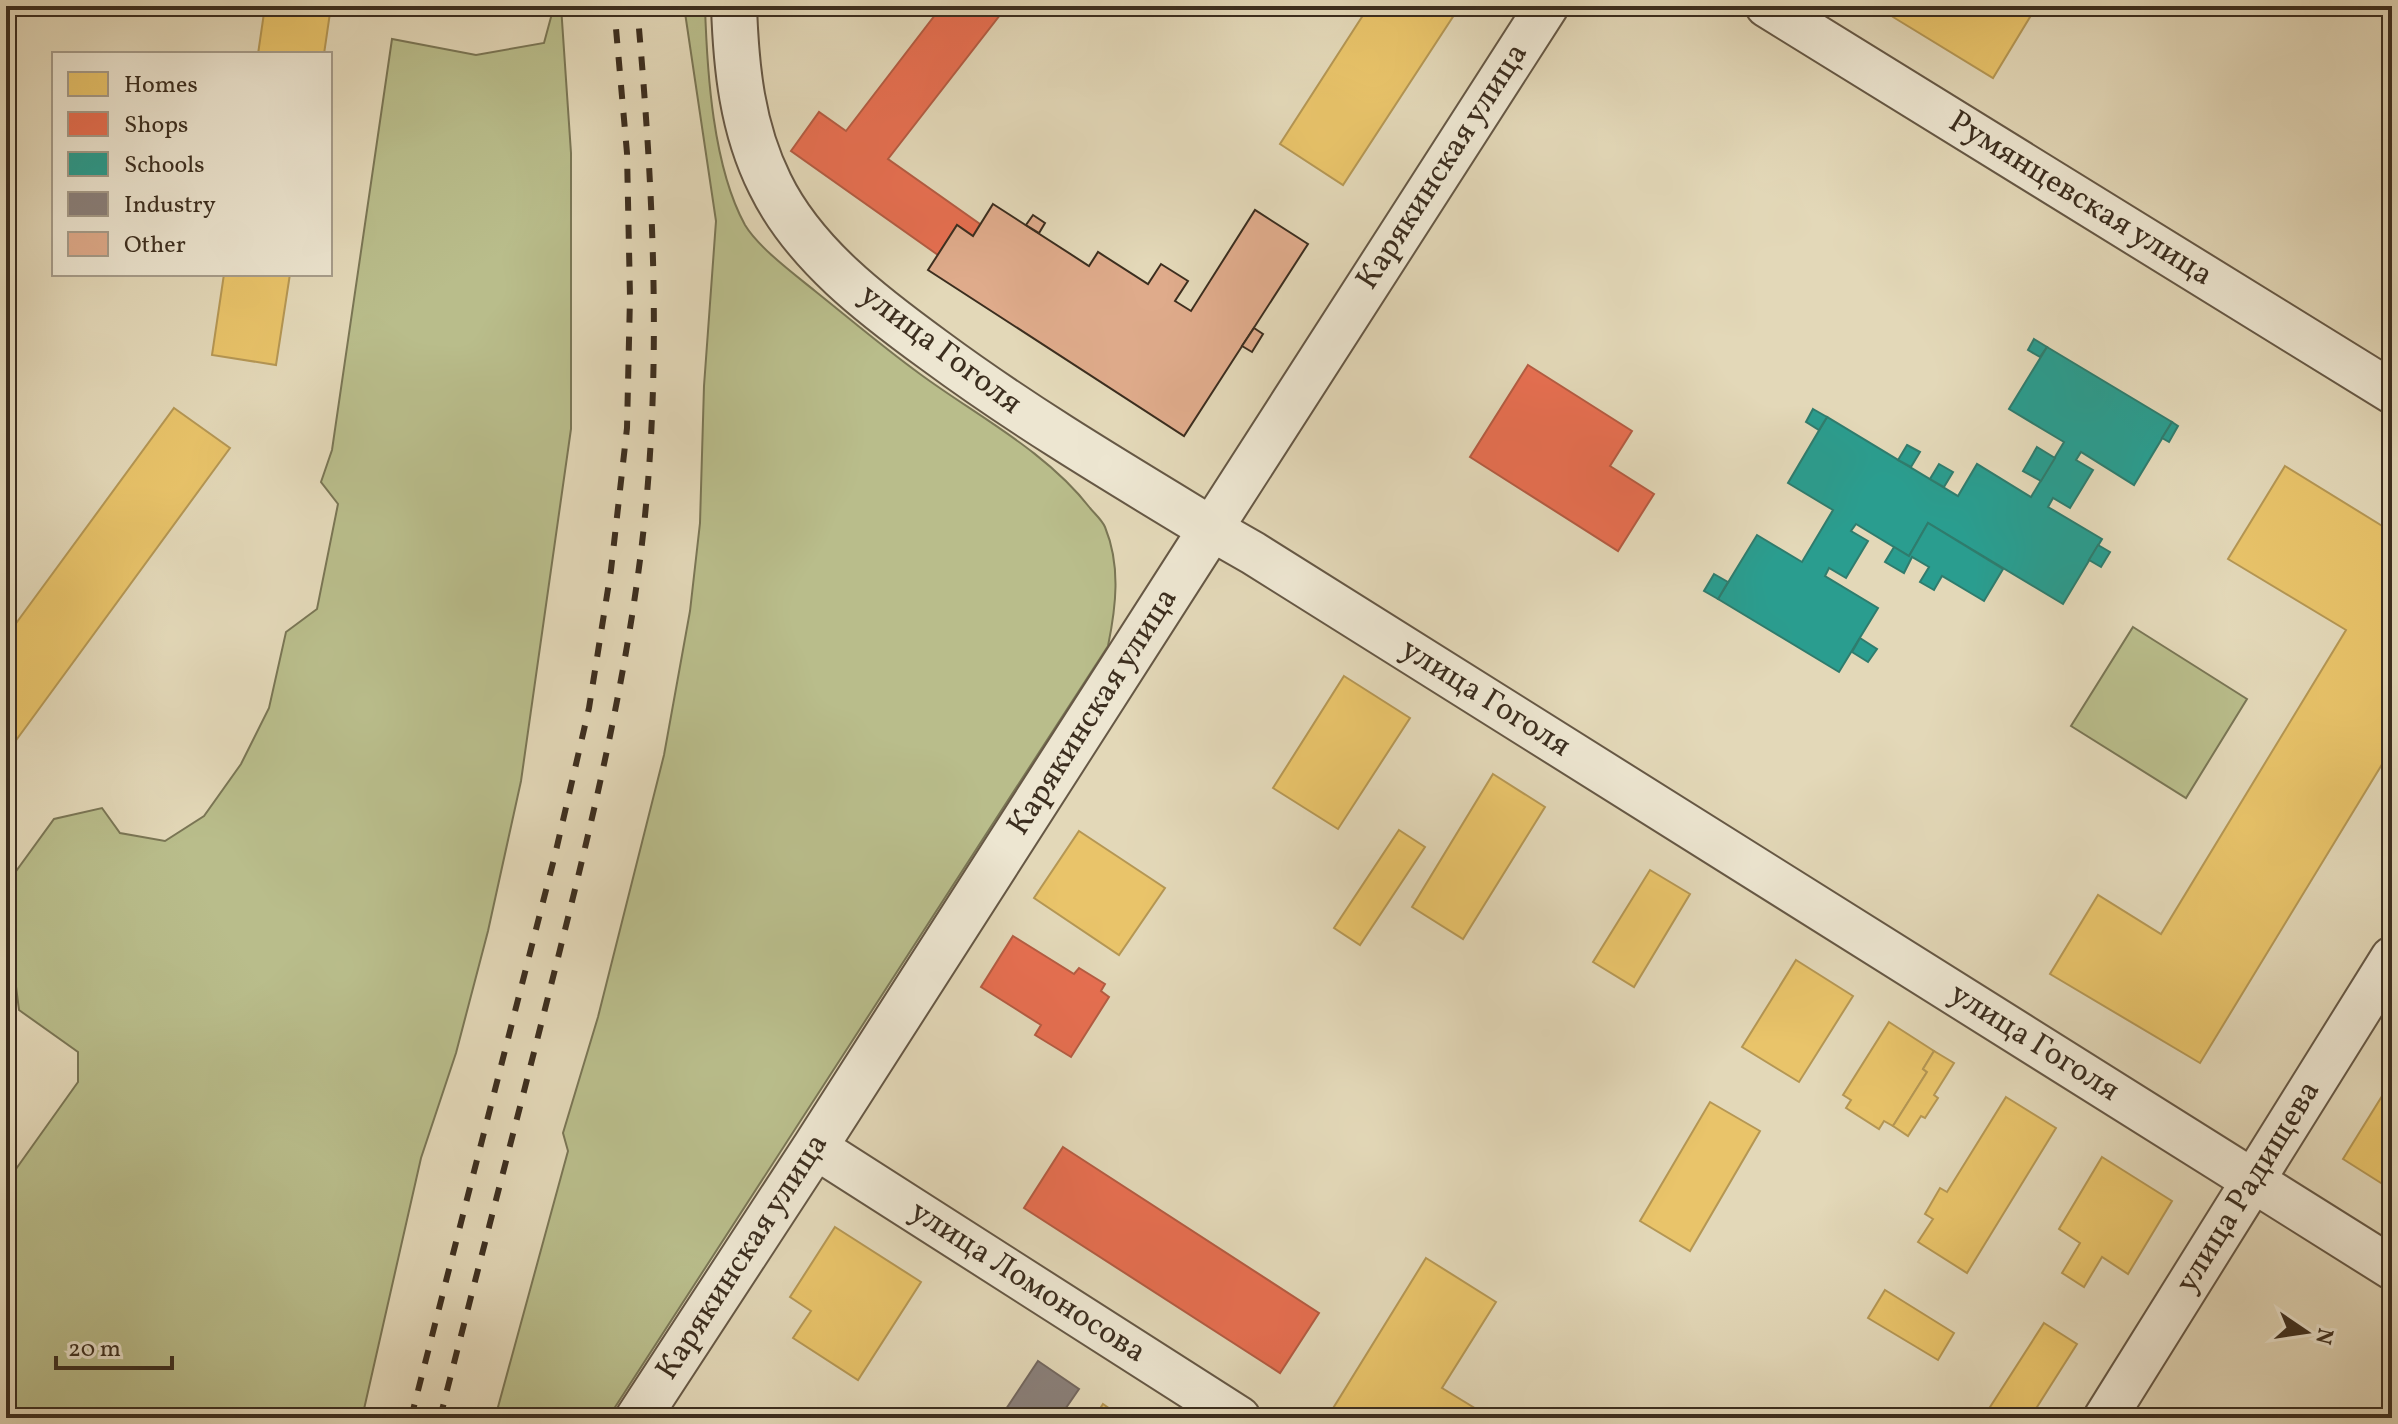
<svg xmlns="http://www.w3.org/2000/svg" width="2398" height="1424" font-family="Vollkorn,serif">
	<style>
		.green { fill: #b9bd8b; stroke: #7a7655; stroke-width: 2 }
		.homes { fill: #e9c46a; stroke: #b59754; stroke-width: 2 }
		.shops { fill: #e76f51; stroke: #b45c42; stroke-width: 2 }
		.schools { fill: #2a9d8f; stroke: #2f7c6d; stroke-width: 2 }
		.industry { fill: #8a817c; stroke: #736860; stroke-width: 2 }
		.building { fill: #dfab8b; stroke: #3c2e1f; stroke-width: 2 }
		.lines { fill: none; stroke-linecap: round; stroke-linejoin: round }
		.minor-casing { stroke: #665845; stroke-width: 46 }
		.tertiary-casing { stroke: #665845; stroke-width: 48 }
		.minor { stroke: #ede6d1; stroke-width: 42 }
		.tertiary { stroke: #ede6d1; stroke-width: 44 }
		.rail { stroke: #3c2e1f; stroke-width: 6; stroke-dasharray: 14 14; stroke-linecap: butt }
		.labels { text-anchor: middle; dominant-baseline: central; stroke-width: 8; stroke-linejoin: round; paint-order: stroke }
		.street-label { font-size: 32px; fill: #3c2e1f; stroke: #ede6d1 }
	</style>
	<rect width="100%" height="100%" fill="#e3d8b8"/>
	<filter id="stains"><feTurbulence type="fractalNoise" baseFrequency=".0025" numOctaves="4"/><feColorMatrix values="0 0 0 0 .2 0 0 0 0 .09 0 0 0 0 .02 0 0 0 .5 -.17"/></filter>
	<radialGradient id="worn" r=".72"><stop offset=".6" stop-color="#630" stop-opacity="0"/><stop offset="1" stop-color="#630" stop-opacity=".3"/></radialGradient>
	<g class="green">
		<polygon points="554,6 561,6 571,153 571,429 521,781 488,931 456,1053 421,1158 362,1418 6,1418 6,1183 78,1082 78,1052 19,1010 6,909 6,885 54,819 102,808 120,833 165,841 204,816 241,764 269,708 286,632 317,609 338,504 321,482 332,450 392,39 476,55 544,43"/>
		<path d="M684,6H705C707,72 713,167 745,225C759,248 794,274 815,291C850,319 884,348 920,374C977,416 1046,451 1090,508C1095,514 1102,520 1105,527C1121,566 1116,607 1108,646L608,1418H495L568,1151L563,1133L598,1017L664,755L690,611L700,523L704,386L716,221Z"/>
		<polygon points="2133,627 2247,699 2186,798 2071,726"/>
	</g>
	<g class="homes">
		<polygon points="265,6 331,6 324,54 258,54"/>
		<polygon points="511,6 545,6 513,14"/>
		<polygon points="1369,6 1460,6 1343,185 1280,144"/>
		<polygon points="1899,6 2013,6 2030,17 1993,78 1893,17"/>
		<polygon points="224,274 290,274 276,365 212,355"/>
		<polygon points="174,408 230,448 6,754 6,637"/>
		<polygon points="2285,466 2392,532 2392,748 2200,1063 2050,974 2098,895 2161,934 2346,630 2228,559"/>
		<polygon points="1344,676 1410,718 1338,829 1273,788"/>
		<polygon points="1493,774 1545,807 1463,939 1412,907"/>
		<polygon points="1399,830 1425,847 1360,945 1334,928"/>
		<polygon points="1079,831 1165,888 1119,955 1034,898"/>
		<polygon points="1650,870 1690,894 1634,987 1593,962"/>
		<polygon points="1796,960 1853,996 1799,1082 1742,1047"/>
		<polygon points="1889,1022 1934,1051 1923,1069 1927,1072 1893,1126 1884,1121 1879,1129 1846,1108 1851,1100 1843,1095"/>
		<polygon points="1934,1051 1954,1063 1934,1095 1938,1098 1925,1118 1921,1116 1908,1136 1893,1126 1927,1072 1923,1069"/>
		<polygon points="2392,1080 2392,1190 2343,1159"/>
		<polygon points="2006,1097 2056,1128 1967,1273 1918,1242 1933,1219 1925,1214 1940,1188 1947,1192"/>
		<polygon points="1710,1102 1760,1131 1690,1251 1640,1221"/>
		<polygon points="2102,1157 2172,1201 2128,1274 2102,1257 2084,1287 2062,1273 2080,1243 2059,1229"/>
		<polygon points="835,1227 921,1282 858,1380 793,1338 811,1311 790,1297"/>
		<polygon points="1426,1258 1496,1302 1442,1388 1491,1418 1345,1418 1332,1410"/>
		<polygon points="1885,1290 1954,1333 1938,1360 1868,1318"/>
		<polygon points="2044,1323 2077,1344 2030,1418 1983,1418"/>
		<polygon points="1103,1404 1123,1418 1094,1418"/>
	</g>
	<g class="shops">
		<polygon points="942,6 1007,6 888,159 980,224 973,236 957,225 938,255 791,151 819,112 846,131"/>
		<polygon points="1528,365 1632,431 1610,466 1654,494 1618,551 1470,457"/>
		<polygon points="1013,936 1074,974 1079,968 1105,984 1101,991 1109,997 1071,1057 1035,1035 1041,1025 981,987"/>
		<polygon points="1063,1147 1319,1313 1280,1373 1024,1208"/>
	</g>
	<g class="schools">
		<polygon points="2034,339 2047,347 2040,357 2028,350"/>
		<polygon points="2047,347 2172,422 2134,485 2081,452 2076,460 2093,470 2070,508 2053,498 2048,507 2102,539 2063,604 1928,523 1909,556 1856,524 1851,531 1868,541 1846,578 1829,568 1825,576 1878,608 1839,672 1718,599 1757,535 1802,562 1833,510 1788,483 1827,417 1958,496 1977,464 2031,497 2064,442 2009,409"/>
		<polygon points="1813,409 1827,417 1819,430 1806,422"/>
		<polygon points="2172,422 2178,426 2169,442 2162,438"/>
		<polygon points="1907,445 1920,452 1911,467 1898,460"/>
		<polygon points="2037,447 2055,458 2041,481 2023,471"/>
		<polygon points="1939,464 1953,472 1944,487 1930,479"/>
		<polygon points="1928,523 2003,569 1984,601 1942,576 1934,590 1920,582 1929,567 1912,557 1904,573 1885,562 1894,547 1909,556"/>
		<polygon points="2098,545 2110,552 2101,567 2089,560"/>
		<polygon points="1714,574 1728,582 1718,599 1704,591"/>
		<polygon points="1860,638 1877,649 1868,662 1852,652"/>
	</g>
	<polygon class="industry" points="1038,1361 1079,1389 1059,1418 1000,1418"/>
	<g class="building">
		<polygon points="993,204 1089,266 1098,252 1148,284 1161,264 1188,281 1175,301 1191,311 1255,210 1308,244 1184,436 928,270 957,225 973,236"/>
		<polygon points="1033,215 1045,223 1039,233 1026,225"/>
		<polygon points="1254,328 1263,334 1252,352 1242,346"/>
	</g>
	<g class="lines">
		<g class="minor-casing">
			<g id="minor">
				<path id="s1" d="M1547,6L1211,529L1253,553L2392,1268"/>
				<path id="s2" d="M1767,6L2392,392"/>
				<path id="s3" d="M815,1147L1239,1418"/>
				<path id="s4" d="M2105,1418L2392,958"/>
			</g>
		</g>
		<g class="tertiary-casing">
			<g id="tertiary">
				<path id="s5" d="M638,1418L815,1147L1211,529C1117,472 1023,416 935,351C873,306 804,254 770,184C742,128 736,67 734,6"/>
			</g>
		</g>
		<use href="#minor" class="minor"/>
		<use href="#tertiary" class="tertiary"/>
		<g class="rail">
			<polyline points="411,1418 555,855 589,708 611,570 627,428 630,297 627,153 614,6"/>
			<path d="M440,1418C475,1280 511,1143 546,1005C582,863 618,721 638,575C664,386 654,195 637,6"/>
		</g>
	</g>
	<g class="labels">
		<g class="street-label">
			<text transform="translate(1443 167) rotate(-57)">Карякинская улица</text>
			<text stroke="none"><textPath href="#s2" startOffset="368">Румянцевская улица</textPath></text>
			<text transform="translate(940 350) rotate(37)">улица Гоголя</text>
			<text stroke="none"><textPath href="#s1" startOffset="944">улица Гоголя</textPath></text>
			<text stroke="none"><textPath href="#s5" startOffset="840">Карякинская улица</textPath></text>
			<text stroke="none"><textPath href="#s1" startOffset="1592">улица Гоголя</textPath></text>
			<text stroke="none"><textPath href="#s4" startOffset="272">улица Радищева</textPath></text>
			<text stroke="none"><textPath href="#s5" startOffset="192">Карякинская улица</textPath></text>
			<text stroke="none"><textPath href="#s3" startOffset="252">улица Ломоносова</textPath></text>
		</g>
	</g>
	<rect width="2398" height="1424" fill="none" stroke="#e3d8b8" stroke-width="32"/>
	<rect x="8" y="8" width="2382" height="1408" fill="none" stroke="#3c2e1f" stroke-width="4"/>
	<rect x="16" y="16" width="2366" height="1392" fill="none" stroke="#3c2e1f" stroke-width="2"/>
	<rect x="52" y="52" width="280" height="224" fill="#ede6d1" stroke="#a69c8a" stroke-width="2"/>
	<rect x="68" y="72" width="40" height="24" fill="#e9c46a" stroke="#a69c8a" stroke-width="2"/>
	<text x="124" y="92" font-size="24" fill="#3c2e1f">Homes</text>
	<rect x="68" y="112" width="40" height="24" fill="#e76f51" stroke="#a69c8a" stroke-width="2"/>
	<text x="124" y="132" font-size="24" fill="#3c2e1f">Shops</text>
	<rect x="68" y="152" width="40" height="24" fill="#2a9d8f" stroke="#a69c8a" stroke-width="2"/>
	<text x="124" y="172" font-size="24" fill="#3c2e1f">Schools</text>
	<rect x="68" y="192" width="40" height="24" fill="#8a817c" stroke="#a69c8a" stroke-width="2"/>
	<text x="124" y="212" font-size="24" fill="#3c2e1f">Industry</text>
	<rect x="68" y="232" width="40" height="24" fill="#dfab8b" stroke="#a69c8a" stroke-width="2"/>
	<text x="124" y="252" font-size="24" fill="#3c2e1f">Other</text>
	<g transform="translate(2306 1332) rotate(103)" stroke="#ede6d1" stroke-width="6" paint-order="stroke">
	<path d="M0-6L14 30L0 20L-14 30Z" fill="#3c2e1f"/>
	<text y="-12" font-size="22" font-weight="bold" text-anchor="middle" fill="#3c2e1f">N</text>
	</g>
	<path d="M56 1356v12h116v-12" fill="none" stroke="#3c2e1f" stroke-width="4"/>
	<text x="68" y="1356" font-size="24" fill="#3c2e1f" stroke="#ede6d1" stroke-width="6" paint-order="stroke">20 m</text>
	<rect width="100%" height="100%" filter="url(#stains)"/>
	<rect width="100%" height="100%" fill="url(#worn)"/>
</svg>
